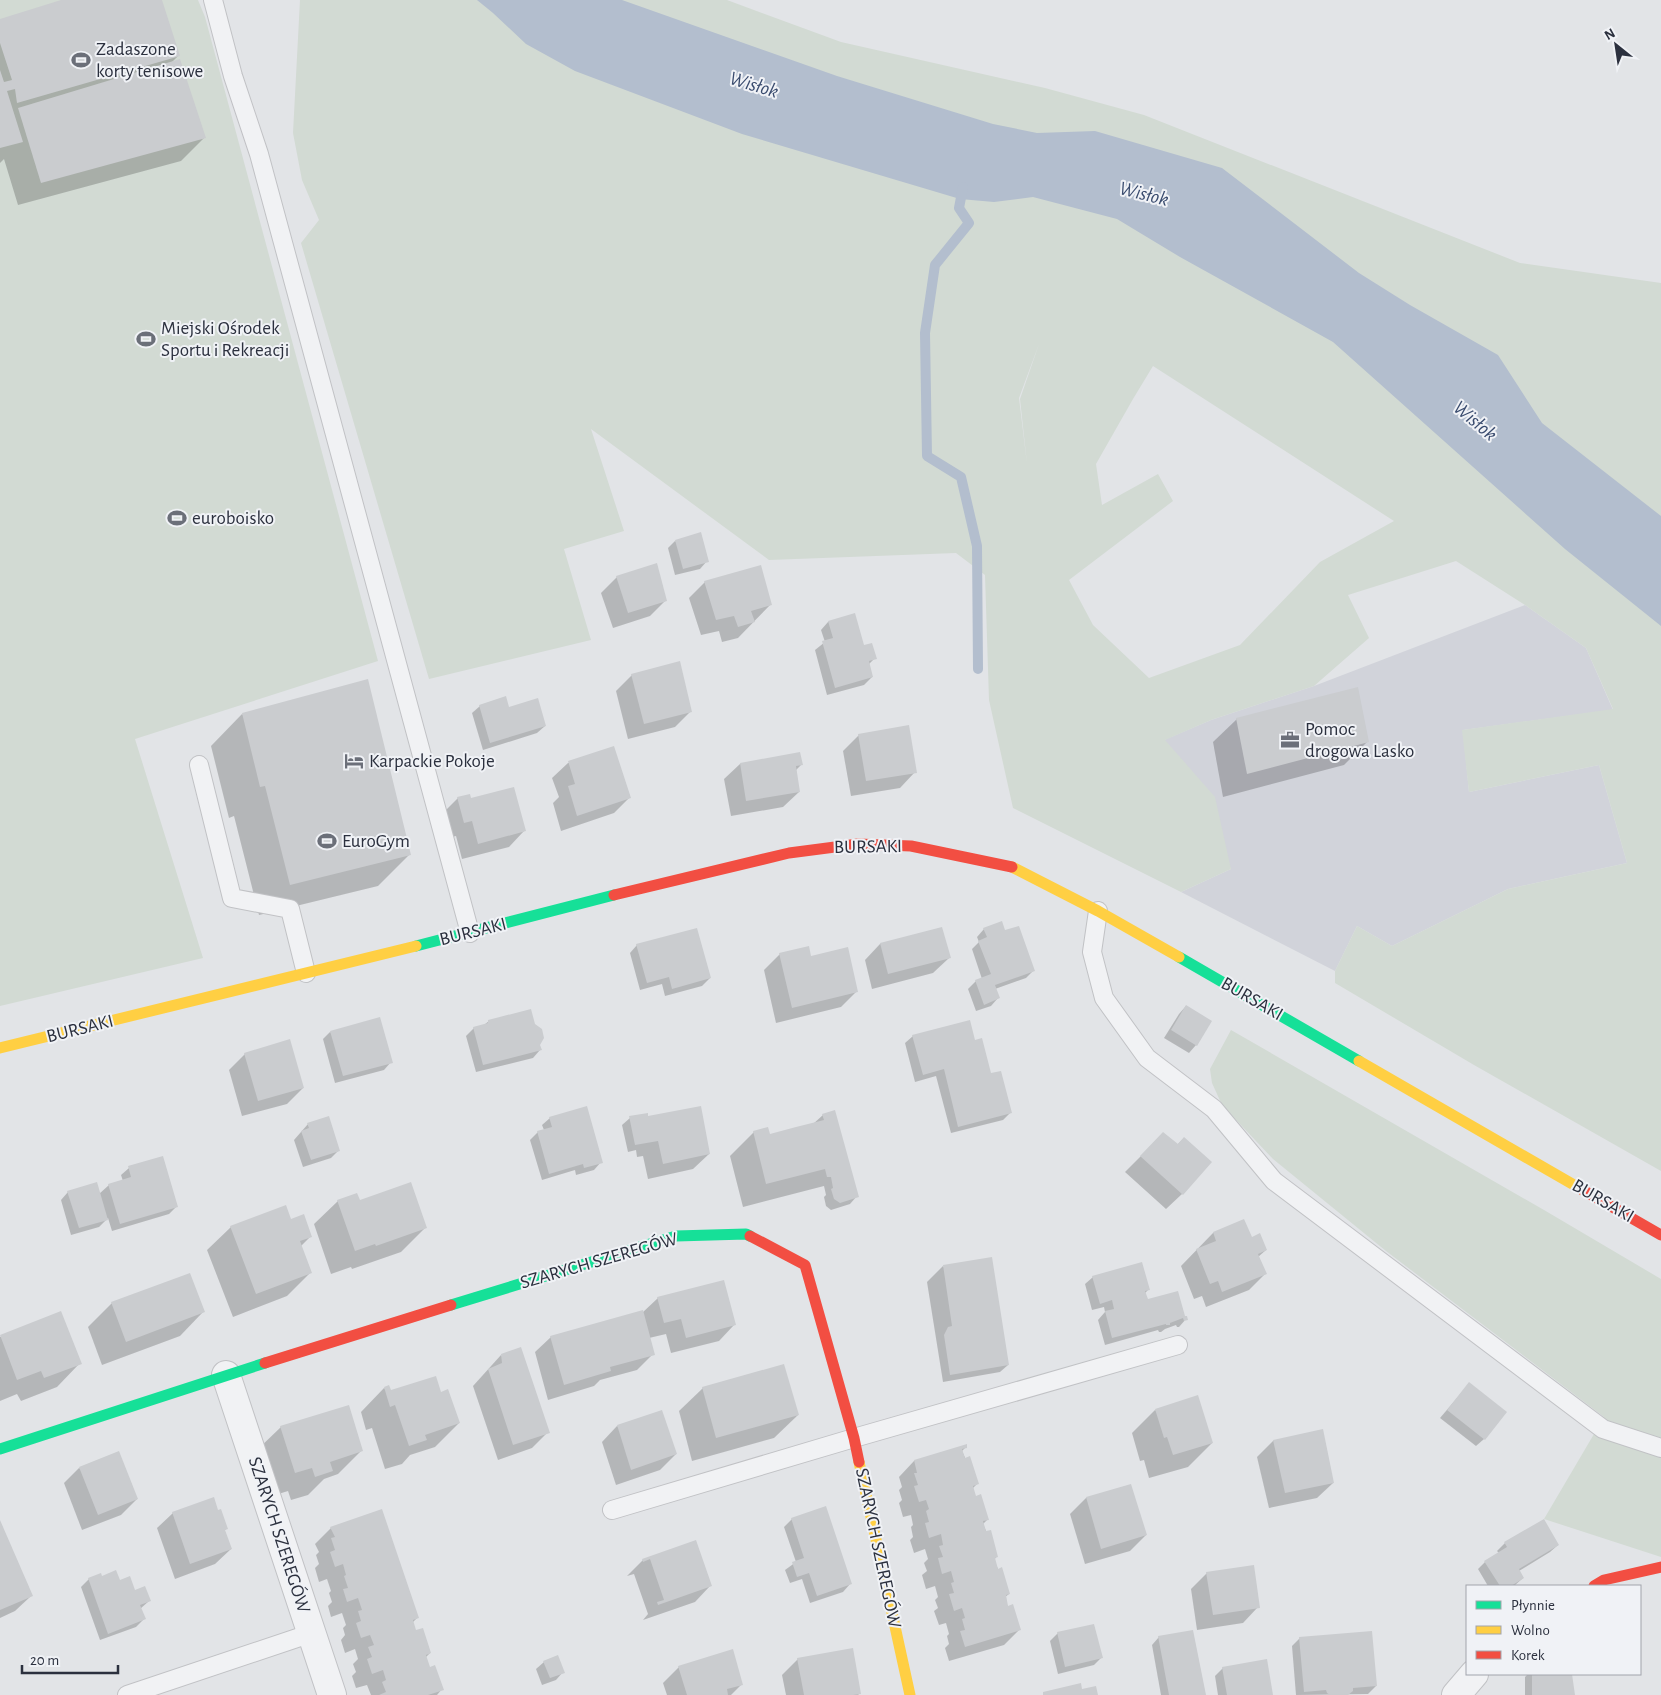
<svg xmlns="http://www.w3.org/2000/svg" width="1661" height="1695" font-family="'Alegreya Sans',sans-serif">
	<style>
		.built { fill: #d1d3da }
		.green { fill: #d2dad3; fill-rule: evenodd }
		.water { fill: #b3bece }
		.shadow { fill: #0003 }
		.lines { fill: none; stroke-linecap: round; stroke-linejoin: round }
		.stream { stroke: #b3bece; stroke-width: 10 }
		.building { fill: #cacccf }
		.lane-casing { stroke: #c1c2c5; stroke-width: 20 }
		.street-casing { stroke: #c1c2c5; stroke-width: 30 }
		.lane { stroke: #f1f2f4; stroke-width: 18 }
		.street { stroke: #f1f2f4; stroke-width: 28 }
		.fast { stroke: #16e098; stroke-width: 11 }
		.slow { stroke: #ffcf43; stroke-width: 11 }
		.jam { stroke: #f24e42; stroke-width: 11 }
		.labels { text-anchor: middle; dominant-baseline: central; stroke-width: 4; stroke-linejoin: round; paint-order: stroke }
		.poi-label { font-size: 19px; fill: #2b303e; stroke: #f0f2f6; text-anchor: start }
		.street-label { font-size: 19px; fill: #2b303e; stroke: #f0f2f6 }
		.water-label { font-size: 20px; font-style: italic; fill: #394b6e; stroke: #f0f2f6 }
	</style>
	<rect width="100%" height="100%" fill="#e2e4e7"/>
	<polygon class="built" points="1525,605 1586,648 1613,710 1463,730 1469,792 1599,765 1627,863 1508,889 1392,946 1357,926 1335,971 1181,892 1231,869 1164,740 1211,720 1314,686"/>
	<g class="green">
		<polygon points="0,0 198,0 205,17 378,661 135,739 203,958 0,1006"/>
		<path d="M300,0H727L841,42L1045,88L1144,115L1520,263L1661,283V1171L1474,1065L1335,983V971L1357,926L1392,946L1508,889L1627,863L1599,765L1469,792L1462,730L1613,709L1586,648L1525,605L1456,561L1348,595L1369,638L1314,686L1211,720L1165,740L1215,797L1231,869L1181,892L1013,808L989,700L985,575L956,553L769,560L591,429L624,531L564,549L591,640L429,679L301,243L319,220L302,180L293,133ZM1039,344L1020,399L1027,464L1019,398ZM1153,366L1394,521L1320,562L1240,645L1149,678L1093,625L1069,580L1173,501L1158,474L1102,505L1096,464L1133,399Z"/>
		<polygon points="1231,1030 1544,1210 1661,1279 1661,1557 1544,1519 1604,1417 1386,1251 1273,1159 1222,1105 1212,1083 1210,1069"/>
	</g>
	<polygon class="water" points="477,0 622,0 837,76 993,124 1037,133 1095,131 1222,168 1359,273 1410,305 1498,355 1542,423 1661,516 1661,626 1565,549 1333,342 1180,257 1117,219 1033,197 994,202 960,199 742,134 575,71 526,44 493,13"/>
	<g class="shadow">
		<polygon points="65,0 160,0 178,56 171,63 205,137 181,161 18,205 4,159 0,163 0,20"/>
		<polygon points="675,541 707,561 700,569 675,575 668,548"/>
		<polygon points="617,577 666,600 650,616 613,628 601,593"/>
		<polygon points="705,582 771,604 738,638 722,642 719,631 701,635 689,598"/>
		<polygon points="854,615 863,646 875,658 868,665 872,677 864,685 827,695 815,650 825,642 821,630 828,622"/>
		<polygon points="632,675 690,712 675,727 628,739 616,691"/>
		<polygon points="480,706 508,708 545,726 537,733 483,750 472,713"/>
		<polygon points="242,714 409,855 378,886 259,915 234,816 229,818 211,746"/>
		<polygon points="1237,719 1367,742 1344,765 1223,797 1213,742"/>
		<polygon points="859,735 915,772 900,788 851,796 843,751"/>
		<polygon points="613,748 629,798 614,813 561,831 553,803 559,797 552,778 568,763"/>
		<polygon points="799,754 801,765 796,770 799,792 783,807 731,816 724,779 740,764"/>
		<polygon points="458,798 471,800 524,831 509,847 462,859 456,836 448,838 442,814"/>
		<polygon points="941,928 949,958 933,973 872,989 865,960 880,944"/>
		<polygon points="984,929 1004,932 1034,970 1026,978 995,989 998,998 991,1006 976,1011 968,989 976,981 982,979 972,949 979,942 977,937"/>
		<polygon points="637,945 710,978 702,986 665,996 662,984 640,990 630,953"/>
		<polygon points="780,954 810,958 857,991 841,1007 776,1023 764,970"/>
		<polygon points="1186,1006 1196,1045 1189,1053 1164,1038 1179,1014"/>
		<polygon points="489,1021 540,1050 533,1058 476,1072 466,1036 474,1028 484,1025"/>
		<polygon points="330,1032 391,1062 384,1070 335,1083 323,1039"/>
		<polygon points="913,1036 974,1042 1010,1113 1003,1120 951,1133 936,1076 915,1082 905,1043"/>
		<polygon points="245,1054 303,1088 287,1104 242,1116 229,1070"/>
		<polygon points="823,1115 857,1196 850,1204 831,1210 826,1206 824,1197 826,1195 824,1186 743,1207 730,1156 754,1132 769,1135 813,1124"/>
		<polygon points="647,1117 709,1154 693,1169 648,1179 643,1156 637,1157 636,1150 628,1152 622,1125 630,1118"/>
		<polygon points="550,1118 601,1162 594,1170 576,1175 575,1170 542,1180 530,1140 538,1132 544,1130 542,1125"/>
		<polygon points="308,1124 339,1150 331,1158 303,1167 294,1140"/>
		<polygon points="1163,1134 1177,1145 1184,1138 1182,1194 1166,1209 1125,1172"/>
		<polygon points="129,1168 176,1207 169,1214 112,1231 108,1218 99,1227 71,1235 61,1200 68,1192 99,1194 109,1185 123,1181 121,1175"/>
		<polygon points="338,1201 359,1201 425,1228 401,1252 352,1269 351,1267 331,1274 314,1224"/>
		<polygon points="291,1221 311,1236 301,1246 311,1272 287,1296 233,1317 207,1250 231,1227"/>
		<polygon points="1244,1221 1251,1238 1266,1250 1258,1257 1265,1274 1249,1290 1206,1307 1202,1296 1194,1299 1181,1266 1213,1233"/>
		<polygon points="943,1266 1008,1365 1000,1372 943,1382 927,1282"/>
		<polygon points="1093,1277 1148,1290 1145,1293 1147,1301 1186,1319 1179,1327 1177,1327 1176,1325 1165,1329 1161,1332 1159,1332 1158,1330 1105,1345 1098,1320 1105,1312 1104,1307 1092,1310 1085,1284"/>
		<polygon points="658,1298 734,1325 719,1341 671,1353 666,1334 649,1338 653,1354 637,1370 600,1380 594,1386 548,1400 535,1352 551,1337 642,1313"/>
		<polygon points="112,1303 203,1312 180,1336 102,1365 88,1327"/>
		<polygon points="60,1313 80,1363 57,1387 21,1401 17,1394 0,1401 0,1337"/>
		<polygon points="501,1355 548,1432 532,1448 498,1460 473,1386"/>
		<polygon points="1469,1384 1484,1439 1476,1446 1440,1418"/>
		<polygon points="384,1388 390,1392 440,1393 459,1423 435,1447 410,1455 402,1464 385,1469 372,1428 366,1430 361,1412"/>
		<polygon points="703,1388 798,1415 774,1438 692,1461 679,1411"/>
		<polygon points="1155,1410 1212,1443 1188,1467 1149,1478 1144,1460 1140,1461 1132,1433"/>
		<polygon points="617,1426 676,1454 660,1470 616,1485 602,1442"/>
		<polygon points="281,1427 361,1451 338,1474 324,1479 308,1495 291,1500 288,1491 272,1496 257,1450"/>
		<polygon points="1322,1430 1333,1483 1317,1498 1269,1508 1257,1457 1273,1441"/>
		<polygon points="966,1447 962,1451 977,1484 973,1488 975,1497 988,1519 983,1524 997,1556 994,1560 1009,1594 1005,1597 1008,1608 1019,1630 1004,1645 949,1661 945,1648 949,1644 947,1636 949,1634 946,1623 939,1625 934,1611 938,1608 935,1600 938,1597 935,1586 926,1589 922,1575 927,1571 924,1563 928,1559 925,1549 914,1553 910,1540 913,1537 911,1527 913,1525 911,1515 903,1517 899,1503 902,1500 899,1490 902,1487 899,1477 914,1461"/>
		<polygon points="79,1468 137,1499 121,1515 82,1530 64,1483"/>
		<polygon points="1130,1485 1146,1535 1130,1551 1085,1564 1070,1514 1086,1498"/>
		<polygon points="217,1511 226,1529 224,1531 231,1549 215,1564 175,1579 157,1528 173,1513"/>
		<polygon points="792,1519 850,1584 843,1592 810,1603 802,1579 790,1583 785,1570 796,1562 784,1527"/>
		<polygon points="0,1523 31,1596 15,1611 0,1618"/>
		<polygon points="331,1528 418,1617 412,1623 416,1632 430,1653 425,1658 429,1668 442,1689 437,1695 371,1695 367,1685 356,1688 352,1676 356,1672 353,1664 358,1659 355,1649 345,1653 341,1640 345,1635 343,1628 346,1625 342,1613 331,1617 328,1606 332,1602 329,1593 331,1591 327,1579 319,1582 315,1568 319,1564 316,1555 319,1552 315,1544"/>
		<polygon points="695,1542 710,1586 695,1602 643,1620 648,1614 634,1574 627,1576 643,1560"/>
		<polygon points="1505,1543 1558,1545 1550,1552 1519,1571 1523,1578 1514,1586 1488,1586 1478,1569 1485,1562 1499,1553 1497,1551"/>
		<polygon points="1207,1573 1258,1607 1243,1623 1197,1630 1191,1589"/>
		<polygon points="101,1577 119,1582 149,1601 140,1609 144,1619 136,1627 100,1640 81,1587 89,1579"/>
		<polygon points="1058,1633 1101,1658 1094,1665 1058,1674 1050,1641"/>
		<polygon points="1159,1637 1204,1695 1161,1695 1152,1645"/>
		<polygon points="1300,1638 1376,1686 1368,1694 1296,1695 1292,1646"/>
		<polygon points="798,1659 860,1693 858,1695 786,1695 782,1675"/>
		<polygon points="544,1662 563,1672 556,1680 542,1685 536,1669"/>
		<polygon points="679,1667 742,1684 731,1695 667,1695 663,1683"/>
		<polygon points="1223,1668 1272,1695 1218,1695 1215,1676"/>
		<polygon points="1528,1674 1570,1674 1570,1681 1573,1695 1525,1695 1525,1677"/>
	</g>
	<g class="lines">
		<polyline class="stream" points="963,187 959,208 969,223 935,265 925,333 927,456 961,477 977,546 978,669"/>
	</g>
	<g class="building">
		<polygon points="61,0 162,0 180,56 17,103 15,89 7,91 23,142 0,148 0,70 4,82 12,80 0,43 0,19"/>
		<polygon points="180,59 206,138 41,183 18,108"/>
		<polygon points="701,532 709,562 683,569 675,540"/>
		<polygon points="657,563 667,601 628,613 616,576"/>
		<polygon points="761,565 772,605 751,611 755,622 738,627 734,616 716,620 704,581"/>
		<polygon points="855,613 864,645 872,643 877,659 869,661 873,677 835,688 822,641 833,638 828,621"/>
		<polygon points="680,661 692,712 644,724 631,674"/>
		<polygon points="368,679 411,855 290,885 265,786 260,787 242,713"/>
		<polygon points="1358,687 1369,742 1247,774 1236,718"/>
		<polygon points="506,696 509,707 538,698 546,726 490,743 479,705"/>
		<polygon points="909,725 917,773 866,781 858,734"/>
		<polygon points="614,746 631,798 577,816 568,786 575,784 568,761"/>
		<polygon points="800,752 803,765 796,766 800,792 746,801 740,763"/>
		<polygon points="514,787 526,831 478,844 472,821 464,823 457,797 470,794 471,798"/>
		<polygon points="1002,921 1005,930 1019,926 1035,971 995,985 1000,998 984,1005 975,980 991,974 978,941 987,937 983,928"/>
		<polygon points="942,927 951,958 888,974 880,943"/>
		<polygon points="697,928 711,978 672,989 669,977 647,983 636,944"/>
		<polygon points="809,946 811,956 848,947 858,992 792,1008 779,953"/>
		<polygon points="1186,1005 1212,1021 1197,1046 1171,1030"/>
		<polygon points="531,1009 535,1024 542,1029 544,1038 540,1045 542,1050 483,1065 473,1027 488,1023 488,1020"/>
		<polygon points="380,1017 393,1063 343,1076 330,1031"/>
		<polygon points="970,1020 975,1040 982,1038 991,1073 1001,1071 1012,1113 958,1127 944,1069 923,1075 912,1035"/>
		<polygon points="290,1039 304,1088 258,1101 244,1053"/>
		<polygon points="587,1106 603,1163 584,1168 583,1164 549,1174 537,1131 552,1127 549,1117"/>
		<polygon points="701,1106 710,1154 663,1164 658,1141 635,1145 629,1116 648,1113 648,1116"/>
		<polygon points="835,1110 859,1197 840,1203 834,1199 831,1189 833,1188 831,1177 827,1177 825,1169 766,1184 753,1131 768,1127 770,1134 796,1127 824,1120 822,1114"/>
		<polygon points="329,1116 340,1151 311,1160 301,1131 309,1128 307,1123"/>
		<polygon points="1163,1132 1178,1144 1184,1137 1212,1162 1183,1195 1140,1156"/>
		<polygon points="163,1156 178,1207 120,1224 108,1184 131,1177 128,1166"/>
		<polygon points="97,1182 108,1220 79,1228 67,1191"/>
		<polygon points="411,1182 427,1228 376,1246 375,1244 355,1251 337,1200 357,1193 360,1200"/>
		<polygon points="286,1205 291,1219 304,1214 312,1237 300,1241 312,1273 256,1294 230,1226"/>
		<polygon points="1244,1219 1252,1237 1260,1233 1267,1250 1258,1254 1267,1274 1222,1292 1218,1281 1210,1284 1196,1249 1216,1241 1213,1232"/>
		<polygon points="992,1257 1009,1365 950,1375 944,1335 948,1327 952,1326 943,1265"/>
		<polygon points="1142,1262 1150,1290 1145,1291 1148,1299 1178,1291 1185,1316 1187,1316 1188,1320 1184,1321 1183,1318 1170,1323 1170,1325 1166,1325 1166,1324 1112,1338 1105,1311 1114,1309 1112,1300 1100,1304 1092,1276"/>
		<polygon points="190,1273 205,1312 126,1342 111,1302"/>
		<polygon points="724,1280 736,1325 686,1338 681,1319 664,1323 657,1297"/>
		<polygon points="643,1310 655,1355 610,1367 611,1371 564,1385 550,1336"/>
		<polygon points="61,1311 82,1364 44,1378 41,1371 17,1380 0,1335"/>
		<polygon points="521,1347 550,1433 513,1445 488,1369 502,1363 501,1354"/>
		<polygon points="784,1364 799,1415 716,1438 702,1387"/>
		<polygon points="436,1376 441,1392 448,1389 460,1423 425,1435 427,1440 409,1446 395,1405 390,1407 384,1387 389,1385 391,1390"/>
		<polygon points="1469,1382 1507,1412 1485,1440 1447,1410"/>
		<polygon points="1198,1395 1213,1443 1173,1455 1167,1437 1164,1438 1155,1409"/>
		<polygon points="349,1405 363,1451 330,1462 333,1471 315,1477 312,1468 295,1473 280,1426"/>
		<polygon points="662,1410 677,1454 631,1470 617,1425"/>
		<polygon points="1323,1429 1334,1483 1285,1493 1273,1440"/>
		<polygon points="967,1444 967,1448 962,1449 965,1458 970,1456 979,1484 973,1486 976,1496 981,1494 989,1520 983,1521 986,1531 991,1530 998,1557 995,1558 998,1569 1002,1567 1010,1594 1006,1595 1008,1606 1013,1604 1021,1630 965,1647 960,1631 965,1630 962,1619 965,1618 962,1608 954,1611 949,1594 954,1593 951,1583 954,1582 951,1571 942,1574 938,1558 943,1557 939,1546 943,1545 941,1534 929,1538 925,1523 929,1522 926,1511 929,1509 926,1500 919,1502 914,1486 918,1485 914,1473 917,1473 914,1460"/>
		<polygon points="119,1451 138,1499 98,1515 79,1467"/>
		<polygon points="1131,1484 1147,1535 1101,1549 1086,1497"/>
		<polygon points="214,1497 218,1510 221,1509 228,1529 225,1530 232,1549 190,1564 172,1512"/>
		<polygon points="826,1506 852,1584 817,1596 809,1573 797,1577 792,1562 804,1558 791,1518"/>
		<polygon points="382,1509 419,1618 413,1620 416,1630 423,1628 431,1653 426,1655 430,1667 435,1665 444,1690 428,1695 379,1695 386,1692 382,1682 386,1680 383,1670 372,1674 367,1659 372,1657 368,1647 374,1645 370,1635 361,1638 356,1623 361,1621 358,1611 362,1610 358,1598 347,1602 343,1589 348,1588 344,1576 346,1575 343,1564 335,1567 330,1552 335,1550 331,1538 335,1537 330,1527"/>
		<polygon points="1544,1519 1559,1545 1519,1569 1524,1578 1511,1586 1500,1586 1484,1561 1507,1547 1504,1542"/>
		<polygon points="0,1520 33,1596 0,1610"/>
		<polygon points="696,1540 712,1586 658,1605 657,1602 664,1600 650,1559 643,1562 642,1559"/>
		<polygon points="1254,1565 1260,1608 1213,1615 1206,1572"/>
		<polygon points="116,1570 120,1580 130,1576 135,1590 145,1586 151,1601 140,1605 146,1619 108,1634 88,1578 101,1573 102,1576"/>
		<polygon points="1094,1624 1103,1658 1065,1667 1057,1632"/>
		<polygon points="1193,1630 1206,1695 1169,1695 1158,1636"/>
		<polygon points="1372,1631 1377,1686 1353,1688 1353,1691 1348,1695 1330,1695 1327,1693 1326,1690 1304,1692 1299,1637"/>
		<polygon points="853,1648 861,1694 853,1695 804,1695 797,1658"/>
		<polygon points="733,1649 743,1685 727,1689 728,1695 687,1695 678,1666"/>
		<polygon points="558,1655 565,1673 550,1678 543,1661"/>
		<polygon points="1267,1659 1273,1695 1227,1695 1222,1667"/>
		<polygon points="1532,1674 1572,1674 1575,1695 1532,1695"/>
		<polygon points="1081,1683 1082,1689 1096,1686 1098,1695 1043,1695 1043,1692"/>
	</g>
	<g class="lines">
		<g class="lane-casing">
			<g id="lane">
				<polyline points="213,0 233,76 259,154 470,933"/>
				<polyline points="199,765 232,898 290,909 306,973"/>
				<polyline points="1098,911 1092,952 1104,998 1147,1058 1214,1109 1274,1181 1603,1429 1661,1448"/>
				<polyline points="612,1510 854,1438 1178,1345"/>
				<polyline points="127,1695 312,1633"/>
			</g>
		</g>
		<g class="street-casing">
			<g id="street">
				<polyline points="226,1375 332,1695"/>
				<polyline points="1456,1695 1474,1674"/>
			</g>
		</g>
		<use href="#lane" class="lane"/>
		<use href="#street" class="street"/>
		<g class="fast">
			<polyline points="416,946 614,895"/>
			<polyline points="1179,957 1359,1061"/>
			<polyline points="451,1305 676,1236 746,1234 750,1236"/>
			<polyline points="0,1449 265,1363"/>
		</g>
		<g class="slow">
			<polyline points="1012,867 1098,911 1179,957"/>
			<polyline points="0,1048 416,946"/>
			<polyline points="1359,1061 1581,1189"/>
			<polyline points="859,1462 910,1695"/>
		</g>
		<g class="jam">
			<polyline points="614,895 789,853 858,844 911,846 1012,867"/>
			<polyline points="1581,1189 1661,1235"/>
			<polyline points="750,1236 805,1265 854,1438 859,1462"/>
			<polyline points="265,1363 451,1305"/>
			<polyline points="1594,1586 1604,1580 1661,1567"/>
		</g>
	</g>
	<defs>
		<g id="stadium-bare" transform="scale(1.5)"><path d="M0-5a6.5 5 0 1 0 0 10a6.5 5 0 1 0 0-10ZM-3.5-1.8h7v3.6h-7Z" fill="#6b6f79" stroke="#f0f2f6" stroke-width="2.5" paint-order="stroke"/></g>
		<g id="office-bare" transform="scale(1.5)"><path d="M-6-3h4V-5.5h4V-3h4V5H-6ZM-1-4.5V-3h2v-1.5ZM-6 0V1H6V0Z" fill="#6b6f79" stroke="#f0f2f6" stroke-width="2.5" paint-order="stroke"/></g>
		<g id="hotel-bare" transform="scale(1.5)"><path d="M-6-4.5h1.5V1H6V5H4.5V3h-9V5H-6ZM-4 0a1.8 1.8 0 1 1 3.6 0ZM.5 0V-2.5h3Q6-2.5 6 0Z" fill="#6b6f79" stroke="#f0f2f6" stroke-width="2.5" paint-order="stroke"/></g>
	</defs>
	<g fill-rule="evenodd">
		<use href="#stadium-bare" x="81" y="60"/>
		<use href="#stadium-bare" x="146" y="339"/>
		<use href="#stadium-bare" x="177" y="518"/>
		<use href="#office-bare" x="1290" y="740"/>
		<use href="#hotel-bare" x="354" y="761"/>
		<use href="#stadium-bare" x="327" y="841"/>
	</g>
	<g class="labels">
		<g class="poi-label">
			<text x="96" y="49">Zadaszone<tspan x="96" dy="22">korty tenisowe</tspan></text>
			<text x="161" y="328">Miejski Ośrodek<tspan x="161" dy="22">Sportu i Rekreacji</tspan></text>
			<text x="192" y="518">euroboisko</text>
			<text x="1305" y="729">Pomoc<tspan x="1305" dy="22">drogowa Lasko</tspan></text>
			<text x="369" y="761">Karpackie Pokoje</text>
			<text x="342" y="841">EuroGym</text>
		</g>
		<g class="street-label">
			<text transform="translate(868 847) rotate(-1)">BURSAKI</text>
			<text transform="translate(473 932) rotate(-14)">BURSAKI</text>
			<text transform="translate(1252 999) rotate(30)">BURSAKI</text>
			<text transform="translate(80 1029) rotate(-14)">BURSAKI</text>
			<text transform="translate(1603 1201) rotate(30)">BURSAKI</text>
			<text transform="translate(599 1261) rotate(-16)">SZARYCH SZEREGÓW</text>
			<text transform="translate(279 1535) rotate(72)">SZARYCH SZEREGÓW</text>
			<text transform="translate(878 1548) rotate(78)">SZARYCH SZEREGÓW</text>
		</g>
		<g class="water-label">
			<text transform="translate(754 85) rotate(17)">Wisłok</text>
			<text transform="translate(1144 194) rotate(14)">Wisłok</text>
			<text transform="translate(1475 421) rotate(40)">Wisłok</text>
		</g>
	</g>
	<rect x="1466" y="1585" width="175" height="90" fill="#f0f2f6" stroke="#a1a4ac"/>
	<rect x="1476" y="1601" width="25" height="8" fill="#16e098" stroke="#a1a4ac"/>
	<text x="1511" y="1610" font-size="15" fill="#2b303e">Płynnie</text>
	<rect x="1476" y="1626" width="25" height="8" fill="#ffcf43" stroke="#a1a4ac"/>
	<text x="1511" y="1635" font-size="15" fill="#2b303e">Wolno</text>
	<rect x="1476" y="1651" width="25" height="8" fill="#f24e42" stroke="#a1a4ac"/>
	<text x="1511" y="1660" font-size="15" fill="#2b303e">Korek</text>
	<g transform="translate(1616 45) rotate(330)" stroke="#f0f2f6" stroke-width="4" paint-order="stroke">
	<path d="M0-4L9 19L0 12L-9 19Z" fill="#2b303e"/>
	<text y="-8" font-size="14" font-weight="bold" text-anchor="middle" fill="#2b303e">N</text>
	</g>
	<path d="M22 1665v8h96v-8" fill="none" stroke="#2b303e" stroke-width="2.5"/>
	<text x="30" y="1665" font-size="15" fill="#2b303e" stroke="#f0f2f6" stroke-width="4" paint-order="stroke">20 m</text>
</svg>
